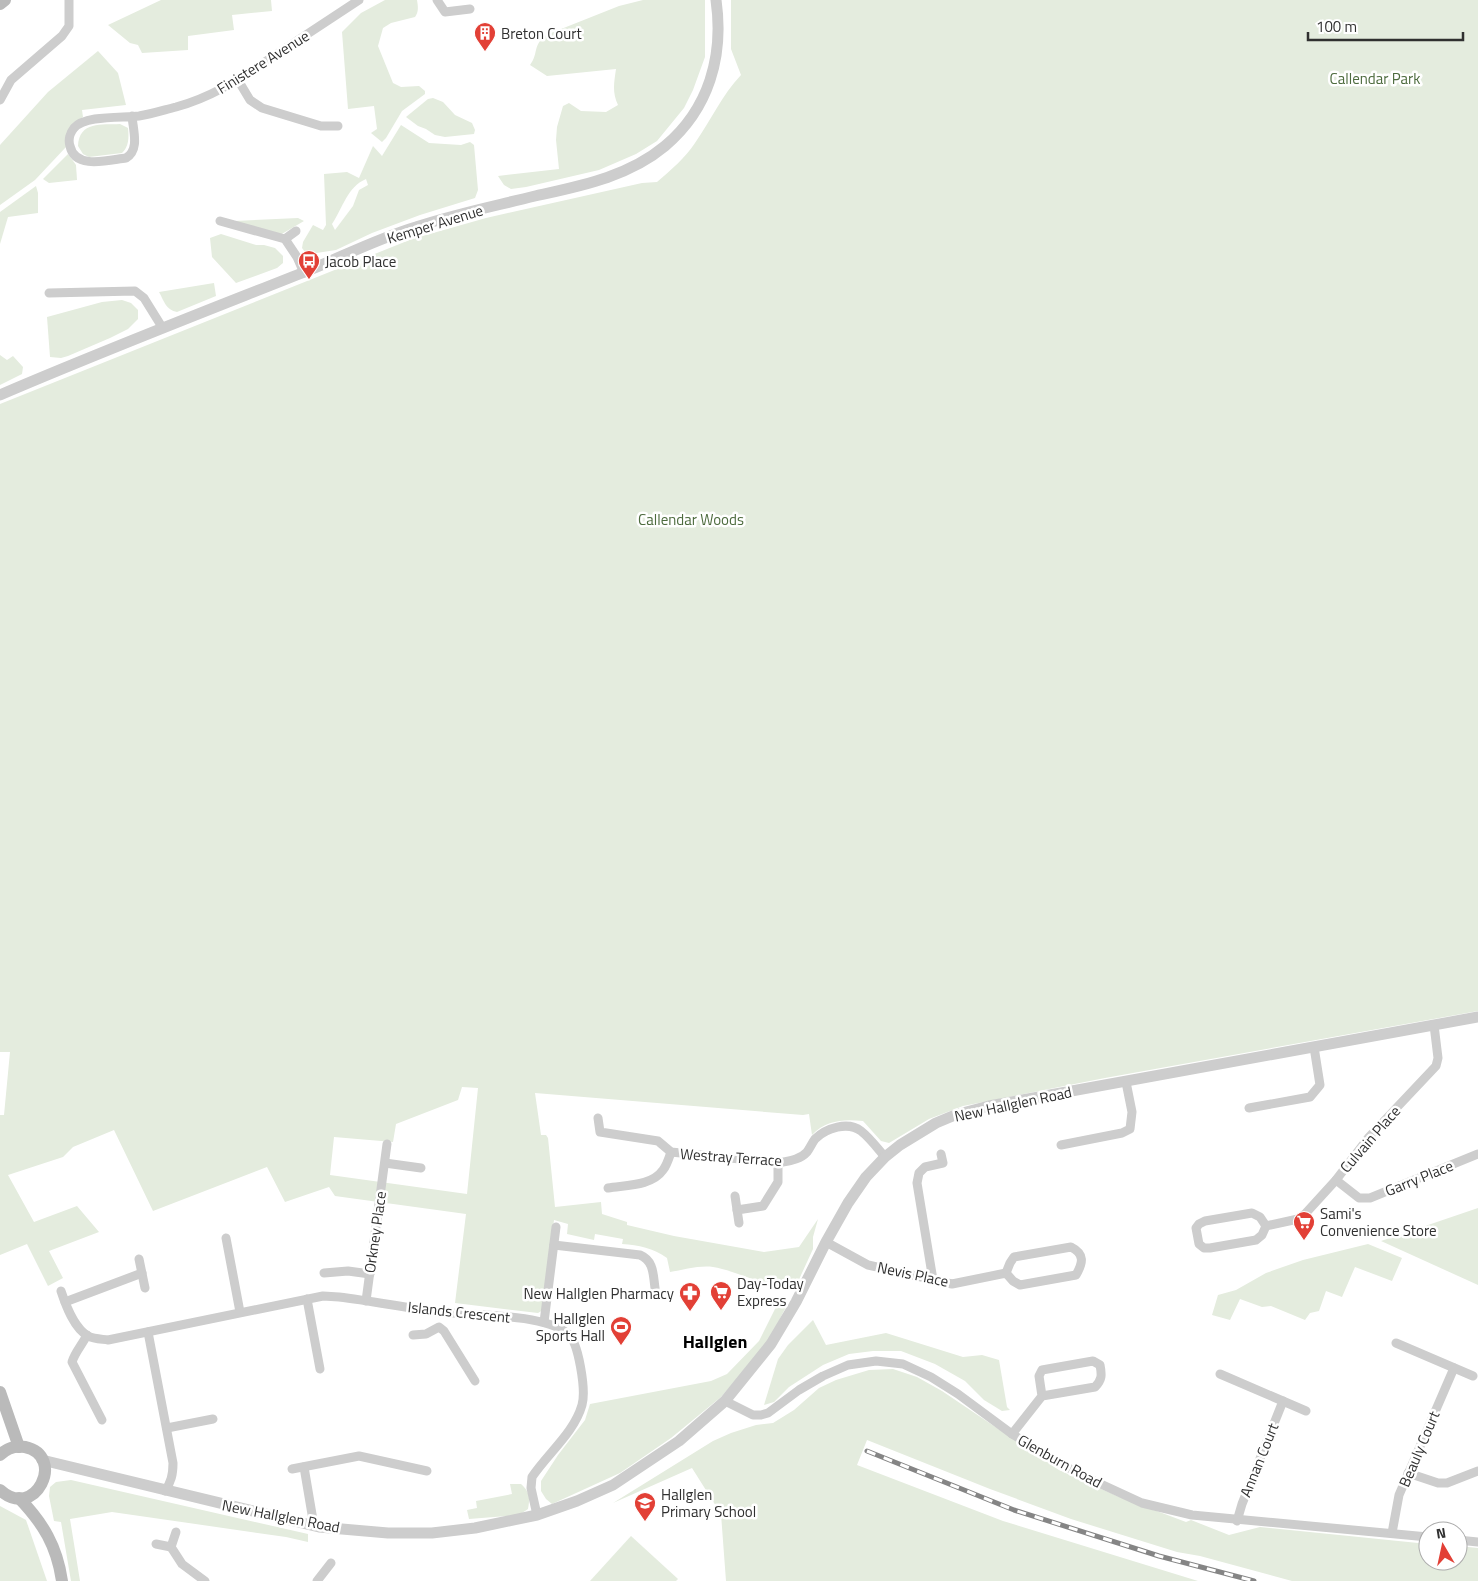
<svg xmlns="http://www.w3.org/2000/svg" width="1478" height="1581" font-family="'Titillium Web',sans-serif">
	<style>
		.green { fill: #e4ecde; fill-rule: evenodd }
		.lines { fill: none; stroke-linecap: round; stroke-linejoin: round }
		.minor { stroke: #cdcdcd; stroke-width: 9 }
		.tertiary { stroke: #cdcdcd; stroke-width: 11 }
		.secondary { stroke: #bababa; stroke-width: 12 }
		.rail-casing { stroke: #858585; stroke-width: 5 }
		.rail { stroke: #fff; stroke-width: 3; stroke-dasharray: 9; stroke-linecap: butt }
		.labels { text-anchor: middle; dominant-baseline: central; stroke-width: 5; stroke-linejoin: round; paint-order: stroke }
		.poi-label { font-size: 15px; fill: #303030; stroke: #fff; text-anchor: start }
		.street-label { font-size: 15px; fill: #303030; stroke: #fff }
		.park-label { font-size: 15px; fill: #4d6b3e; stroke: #fff }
		.quarter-label { font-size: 18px; font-weight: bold; fill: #000; stroke: #fff }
	</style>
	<rect width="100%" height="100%" fill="#fff"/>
	<g class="green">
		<polygon points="161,0 271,0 272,11 232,15 234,30 188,36 188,50 142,53 138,45 130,43 108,25"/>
		<path d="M385,0H417C418,6 419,12 415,17L391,23L383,28L378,46L393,83L401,87L419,86L425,91V94L402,111L386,138L382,142L371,133L377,129L374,106L348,109L342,32L361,13Z"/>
		<path d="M643,0H705V57L693,90L684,108L657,141L636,154L599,170L526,187L511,189L504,185L498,176L559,169L556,140L557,127L563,106L569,103L581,111L606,112L618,105C612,92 614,83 616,69L547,76L530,65C539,53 532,46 546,35L619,6Z"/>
		<path d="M731,0H1478V1011L1105,1078L963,1106L929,1119L889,1143L881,1141L863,1121C844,1119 826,1120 812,1135L809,1114L803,1115L535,1093L541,1135H546L548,1138L555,1207L601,1202L602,1214L627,1222V1225L674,1236L764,1252L799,1247L818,1219L813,1237V1249L796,1286C777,1293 736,1270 713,1267C700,1265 683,1270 670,1272L667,1258C653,1248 639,1245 622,1244L623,1239L595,1234L594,1240L567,1234L568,1224L554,1220L543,1310L538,1313L455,1303L466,1214L335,1196L329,1187L285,1202L267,1167L153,1211L114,1130L73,1147L63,1157L8,1175L34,1222L77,1206L99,1232L49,1251L63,1278L48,1286L27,1244L0,1255V1115H4L10,1052H0V404L412,239L486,218L642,183L657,182C671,170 685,158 695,143C711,120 722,95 741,75L731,49ZM462,1087L478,1088L467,1194L330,1175L334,1137L393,1142L396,1124L458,1100Z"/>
		<polygon points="98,51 118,73 126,105 82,110 83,117 74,124 66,147 35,180 0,205 0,145 48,92"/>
		<polygon points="433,98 443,102 455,115 472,123 475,130 474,134 445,137 435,135 426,129 418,126 406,117 428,99"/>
		<path d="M120,124L128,128C129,137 129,147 122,153L89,157L83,154L78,146C79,121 102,125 120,124Z"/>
		<path d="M401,125L429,143L461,145L470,142L474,145L478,190L475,198L420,215L372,233L336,250L310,254L305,252L302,248L303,242L313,225L323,230L326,225L324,174L347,172L359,178L373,146L382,156ZM366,179L368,185L359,190L353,206L335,230L332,224C343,208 347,187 366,179Z"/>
		<polygon points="68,154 76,165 77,180 49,183 43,179"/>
		<polygon points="36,186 38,193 38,213 8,217 0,244 0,212"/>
		<polygon points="298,218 304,221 280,235 234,221"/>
		<polygon points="221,234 256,245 264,245 275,248 283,256 283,263 277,268 236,283 212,257 210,238"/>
		<path d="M214,283L216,296L177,312C166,310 164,301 159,292Z"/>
		<polygon points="122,300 131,303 138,310 138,319 128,329 110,338 68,356 61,358 50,357 47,317 102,302"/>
		<polygon points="0,355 7,360 13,356 23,367 22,374 0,385"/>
		<polygon points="1478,1208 1478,1285 1381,1241"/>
		<polygon points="1368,1244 1402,1258 1392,1281 1355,1267 1342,1297 1326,1291 1319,1311 1310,1313 1305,1320 1271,1306 1262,1307 1240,1299 1230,1320 1212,1315 1218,1295 1236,1290 1266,1273 1303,1260"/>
		<polygon points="778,1299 787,1305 767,1344 721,1397 671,1438 620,1473 552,1504 546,1499 541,1491 541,1481 558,1455 585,1420 590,1404 711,1381 727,1374 759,1341 775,1309"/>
		<polygon points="813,1320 826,1345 886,1333 963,1357 982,1355 999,1360 1007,1407 1010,1410 1002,1411 984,1400 965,1381 935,1364 901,1351 873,1351 849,1354 823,1365 789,1387 774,1402 764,1405 778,1359 788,1345"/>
		<polygon points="893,1369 917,1377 942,1391 1059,1470 1117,1496 1186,1522 1191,1520 1229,1535 1260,1527 1428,1544 1428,1561 1458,1561 1458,1546 1478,1548 1478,1581 1292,1581 1200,1556 1177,1552 1071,1519 990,1489 867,1440 857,1465 1003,1521 1198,1581 726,1581 721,1514 692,1468 613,1503 713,1441 731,1433 756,1425 773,1423 794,1410 819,1388 836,1380 869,1370"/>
		<polygon points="71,1480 308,1534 308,1542 286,1537 112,1512 70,1519 80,1581 71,1581 61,1522 54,1521 49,1496 50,1487 56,1482"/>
		<path d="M510,1484H521C530,1492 530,1498 528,1509L519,1515L469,1519L467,1510L477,1508L476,1501L512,1494Z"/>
		<polygon points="0,1506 26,1520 47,1581 0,1581"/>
		<polygon points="631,1536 678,1579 676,1581 590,1581"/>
	</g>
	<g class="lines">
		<g class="minor">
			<polyline points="437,0 445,12 470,9"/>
			<polyline points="238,80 250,100 262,108 321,126 338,126"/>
			<polyline points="0,100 11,80 62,36 69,26 69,0"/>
			<path d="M132,116C133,130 140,150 126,158C109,160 75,170 70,146C68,140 70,133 74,128C85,115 122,118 139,116C152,114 164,110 176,107C216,96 243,76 277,54C304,36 332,18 359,0"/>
			<polyline points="220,221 285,239 297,257 304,273"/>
			<polyline points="285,239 296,231"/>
			<polyline points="49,293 135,291 144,298 162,327"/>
			<polyline points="1249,1108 1310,1097 1320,1085 1314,1047"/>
			<path d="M598,1118L600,1132L658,1141L671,1152L778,1163C788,1161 800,1160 807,1152C810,1148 812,1143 815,1139C826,1128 848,1121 861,1131C870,1138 878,1149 885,1157"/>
			<polyline points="1061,1145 1122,1133 1130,1129 1132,1112 1126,1082"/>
			<polyline points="385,1163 421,1168"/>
			<polyline points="1336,1180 1359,1198 1370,1198 1478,1154"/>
			<path d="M608,1188C626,1185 652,1186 663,1170C667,1165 669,1158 671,1152"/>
			<polyline points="735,1196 739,1223"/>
			<polyline points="737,1210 763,1206 778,1182 778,1163"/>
			<polyline points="1266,1226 1260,1217 1252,1213 1205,1221 1199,1224 1196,1228 1199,1244 1204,1248 1210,1248 1256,1240 1262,1235 1266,1226 1298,1219 1305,1214 1336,1180 1369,1137 1436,1066 1438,1058 1434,1025"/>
			<polyline points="226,1238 240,1312"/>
			<path d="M826,1242L868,1265L952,1284L1006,1273L1010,1263L1014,1257L1071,1247C1085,1254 1083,1263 1076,1275L1020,1285L1013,1281L1006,1273"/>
			<path d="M554,1245L640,1255C654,1261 653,1274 655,1288"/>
			<polyline points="139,1259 145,1288"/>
			<polyline points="324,1273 348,1271 370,1274"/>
			<polyline points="933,1280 917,1183 919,1173 925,1167 943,1163 941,1154"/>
			<path d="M61,1291C66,1306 74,1328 88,1336C94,1339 101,1339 108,1340L323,1296L339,1297C373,1301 406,1308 440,1312C475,1316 540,1313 567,1333C579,1341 586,1391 582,1405C574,1433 548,1453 532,1477L531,1488L537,1515"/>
			<polyline points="307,1299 320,1369"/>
			<polyline points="366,1301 387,1144"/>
			<polyline points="65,1302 142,1273"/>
			<polyline points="544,1322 556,1227"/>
			<path d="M148,1332L173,1463C173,1475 171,1482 165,1491"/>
			<path d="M87,1335C82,1345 75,1352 72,1362L102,1420"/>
			<polyline points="413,1335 426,1334 439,1327 444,1331 475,1381"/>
			<polyline points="1396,1343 1473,1376"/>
			<polyline points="1220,1374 1306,1411"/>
			<polyline points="725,1401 753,1415 761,1415 768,1413 799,1390 823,1376 848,1365 876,1361 903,1364 931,1377 958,1394 1012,1434 1077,1473 1142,1503 1192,1515 1428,1537"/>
			<polyline points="167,1428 213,1419"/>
			<path d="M1012,1434L1042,1396L1095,1387C1102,1380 1102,1375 1100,1365L1093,1361L1042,1370L1039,1376L1042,1396"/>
			<polyline points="304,1467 314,1526"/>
			<polyline points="292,1469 359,1456 427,1471"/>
			<polyline points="1408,1473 1438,1483 1447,1483 1478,1471"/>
			<polyline points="1237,1521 1242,1504 1283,1401"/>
			<polyline points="1392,1533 1399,1495 1454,1368"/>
			<polyline points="1458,1540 1478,1542"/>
			<polyline points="156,1544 171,1547 176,1532"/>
			<polyline points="171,1547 182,1564 205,1581"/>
			<polyline points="317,1581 331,1563"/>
		</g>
		<g class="tertiary">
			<path d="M0,395C100,352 201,313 302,273C340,258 376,239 416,227C455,214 495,206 535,196C580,186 628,177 665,146C709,109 724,56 716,0"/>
			<polyline points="42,1460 319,1527 388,1533 432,1533 475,1528 537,1515 577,1501 613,1485 679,1441 725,1401 771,1344 796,1302 826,1242 848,1203 866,1177 885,1157 900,1145 936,1123 955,1115 989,1106 1478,1017"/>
		</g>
		<g class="secondary">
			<polyline points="0,4 5,0"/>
			<polyline points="0,1392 19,1447"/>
			<path d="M0,1455C7,1448 15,1445 25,1447C67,1456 35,1522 0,1490"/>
			<path d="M19,1498C43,1523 57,1546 62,1581"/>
		</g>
		<g class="rail-casing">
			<polyline id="rail" points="867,1451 1014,1510 1159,1556 1254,1581"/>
		</g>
		<use href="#rail" class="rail"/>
	</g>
	<defs>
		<g id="building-pin" transform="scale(1.125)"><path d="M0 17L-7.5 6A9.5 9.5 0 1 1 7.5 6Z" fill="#e24036" stroke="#fff"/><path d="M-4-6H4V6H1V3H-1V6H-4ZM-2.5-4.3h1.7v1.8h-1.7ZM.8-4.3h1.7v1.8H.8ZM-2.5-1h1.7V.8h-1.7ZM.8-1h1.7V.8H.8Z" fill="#fff"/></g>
		<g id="bus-pin" transform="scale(1.125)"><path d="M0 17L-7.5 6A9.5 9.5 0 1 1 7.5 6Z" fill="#e24036" stroke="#fff"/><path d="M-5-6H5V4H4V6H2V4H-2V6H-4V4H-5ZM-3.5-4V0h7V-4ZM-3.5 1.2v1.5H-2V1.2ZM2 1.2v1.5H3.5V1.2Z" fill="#fff"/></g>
		<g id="supermarket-pin" transform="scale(1.125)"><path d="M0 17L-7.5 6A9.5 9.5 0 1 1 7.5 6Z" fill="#e24036" stroke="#fff"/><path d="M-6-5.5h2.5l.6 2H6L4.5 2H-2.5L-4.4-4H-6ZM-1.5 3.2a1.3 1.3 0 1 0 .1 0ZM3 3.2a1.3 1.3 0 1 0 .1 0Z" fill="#fff"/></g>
		<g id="pharmacy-pin" transform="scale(1.125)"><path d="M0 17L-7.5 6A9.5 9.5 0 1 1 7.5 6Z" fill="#e24036" stroke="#fff"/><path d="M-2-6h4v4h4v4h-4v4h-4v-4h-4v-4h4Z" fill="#fff"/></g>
		<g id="stadium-pin" transform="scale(1.125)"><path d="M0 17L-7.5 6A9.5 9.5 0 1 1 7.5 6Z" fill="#e24036" stroke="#fff"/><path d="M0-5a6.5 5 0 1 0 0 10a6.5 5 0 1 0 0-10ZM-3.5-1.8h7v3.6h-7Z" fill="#fff"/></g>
		<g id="school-pin" transform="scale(1.125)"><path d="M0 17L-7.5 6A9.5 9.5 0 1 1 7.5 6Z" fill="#e24036" stroke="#fff"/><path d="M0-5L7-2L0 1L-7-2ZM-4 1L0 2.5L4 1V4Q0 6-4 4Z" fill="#fff"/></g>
	</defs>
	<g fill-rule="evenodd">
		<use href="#building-pin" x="485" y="33"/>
		<use href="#bus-pin" x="309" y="261"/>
		<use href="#supermarket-pin" x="1304" y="1222"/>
		<use href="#supermarket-pin" x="721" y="1292"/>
		<use href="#pharmacy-pin" x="690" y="1293"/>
		<use href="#stadium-pin" x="621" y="1327"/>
		<use href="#school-pin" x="645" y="1503"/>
	</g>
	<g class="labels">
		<g class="poi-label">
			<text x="501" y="33">Breton Court</text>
			<text x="325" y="261">Jacob Place</text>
			<text x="1320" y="1213">Sami's<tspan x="1320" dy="17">Convenience Store</tspan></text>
			<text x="737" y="1283">Day-Today<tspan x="737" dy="17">Express</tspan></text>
			<text x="674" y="1293" text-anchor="end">New Hallglen Pharmacy</text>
			<text x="605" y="1318" text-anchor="end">Hallglen<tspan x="605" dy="17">Sports Hall</tspan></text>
			<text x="661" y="1494">Hallglen<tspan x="661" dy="17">Primary School</tspan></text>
		</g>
		<g class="street-label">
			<text transform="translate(263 62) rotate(-32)">Finistere Avenue</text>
			<text transform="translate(435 224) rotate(-17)">Kemper Avenue</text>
			<text transform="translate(1013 1104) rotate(-12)">New Hallglen Road</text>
			<text transform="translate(1370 1139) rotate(-49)">Culvain Place</text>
			<text transform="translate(731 1157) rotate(4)">Westray Terrace</text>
			<text transform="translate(1419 1178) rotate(-22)">Garry Place</text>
			<text transform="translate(375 1232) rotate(-82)">Orkney Place</text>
			<text transform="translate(913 1274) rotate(12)">Nevis Place</text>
			<text transform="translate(459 1312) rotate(6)">Islands Crescent</text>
			<text transform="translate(1419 1449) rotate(-67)">Beauly Court</text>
			<text transform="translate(1259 1460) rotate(-68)">Annan Court</text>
			<text transform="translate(1060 1461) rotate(29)">Glenburn Road</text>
			<text transform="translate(281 1516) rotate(11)">New Hallglen Road</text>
		</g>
		<g class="park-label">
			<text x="1375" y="78">Callendar Park</text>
			<text x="691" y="519">Callendar Woods</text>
		</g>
		<g class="quarter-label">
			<text x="715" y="1341">Hallglen</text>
		</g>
	</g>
	<g transform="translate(1443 1546) rotate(351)"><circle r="24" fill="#ffffff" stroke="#acacac"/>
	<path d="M0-4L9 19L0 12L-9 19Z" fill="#e24036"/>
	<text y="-8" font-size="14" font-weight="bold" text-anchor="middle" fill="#303030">N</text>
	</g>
	<path d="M1308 32v8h155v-8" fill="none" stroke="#303030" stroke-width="2.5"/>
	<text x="1316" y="32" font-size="15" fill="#303030" stroke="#ffffff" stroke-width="4" paint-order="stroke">100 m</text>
</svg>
